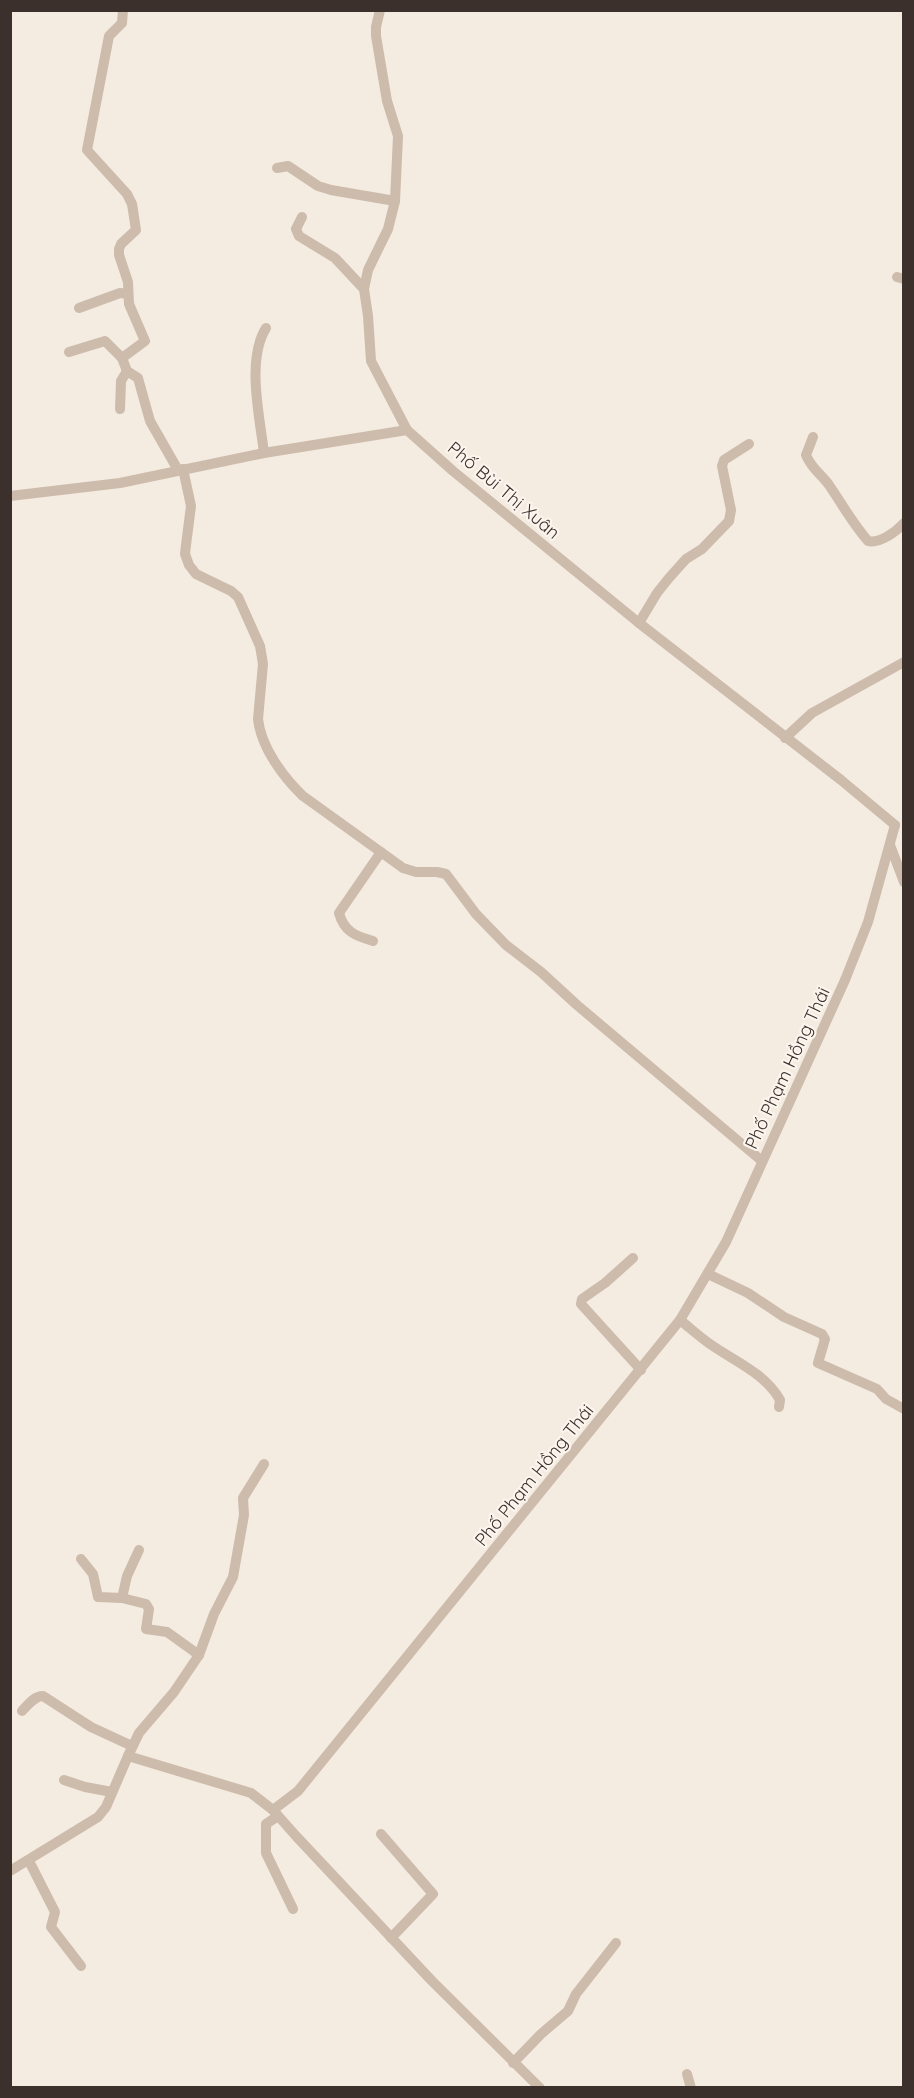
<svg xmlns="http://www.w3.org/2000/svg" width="914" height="2098" font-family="Quicksand,sans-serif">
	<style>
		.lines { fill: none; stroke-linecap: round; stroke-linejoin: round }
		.minor { stroke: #cdbbac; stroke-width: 10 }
		.labels { text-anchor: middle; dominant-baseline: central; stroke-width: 4.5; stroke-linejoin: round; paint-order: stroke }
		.street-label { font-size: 18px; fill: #3b302b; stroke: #fbf5ee }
	</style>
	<rect width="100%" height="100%" fill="#f4ebe1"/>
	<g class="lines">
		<g class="minor">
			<polyline points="380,10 376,27 376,36 387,101 398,136 395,201 388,229 368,270 364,289 368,316 371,361 407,430"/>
			<polyline points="277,168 288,166 318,186 331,190 395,201"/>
			<polyline points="302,217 296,229 299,236 335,258 364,289"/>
			<polyline points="897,277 904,279"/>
			<polyline points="79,308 120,293 128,294"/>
			<polyline points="69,352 105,341 122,358 127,371 138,378 150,421 178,470"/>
			<polyline points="122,358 145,341 129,304 128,282 119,255 119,249 121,244 136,230 132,204 127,194 87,150 109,36 122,23 123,10"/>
			<polyline points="120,409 121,381 127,371"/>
			<path d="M813,437L806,455C811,468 821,474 829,485C842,504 853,524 868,541C879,544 896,532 904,523"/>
			<path d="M264,453C260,418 246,360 266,328"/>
			<path d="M183,469L191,506L186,545L185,554L189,565L196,574L231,591L238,597L260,646L263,664L258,719C261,747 283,777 303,796L403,868L416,872H437L446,874L476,914L506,945L541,972L577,1005L762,1161"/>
			<polyline points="10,496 120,483 264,453 407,430 453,471 639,623 841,780 895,825"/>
			<polyline points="639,623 657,593 669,578 686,559 702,549 729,521 731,510 722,466 724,460 749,444"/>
			<polyline points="785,738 812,713 904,662"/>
			<polyline points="890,845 904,882"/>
			<path d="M373,941C356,936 344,932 339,913L381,852"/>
			<polyline points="633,1258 605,1283 582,1299 581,1304 641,1370"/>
			<polyline points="708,1274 748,1293 784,1317 822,1334 825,1339 818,1363 877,1389 886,1399 904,1409"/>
			<path d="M680,1320C690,1328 700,1337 710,1344C734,1361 765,1373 780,1400L779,1407"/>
			<polyline points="81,1559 93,1574 98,1597 122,1598 146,1604 149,1609 146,1629 167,1632 199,1655"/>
			<polyline points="122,1598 127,1576 139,1550"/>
			<path d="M22,1711C28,1705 34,1696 43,1696L91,1727L132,1746"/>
			<polyline points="128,1756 139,1733 174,1692 199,1655 214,1614 233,1577 244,1515 243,1498 264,1464"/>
			<polyline points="64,1780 85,1787 112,1792"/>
			<polyline points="273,1810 296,1836 432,1981 540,2088"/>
			<polyline points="278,1816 266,1824 266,1853 293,1909"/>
			<polyline points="381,1834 433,1894 391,1938"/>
			<polyline points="29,1861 55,1912 51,1927 81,1966"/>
			<polyline points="10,1871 98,1817 106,1807 128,1756 251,1793 273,1810 298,1791 680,1320 726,1242 845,980 868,922 895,825"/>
			<polyline points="513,2063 541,2034 568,2011 576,1994 616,1943"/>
			<polyline points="687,2074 691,2088"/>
		</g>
	</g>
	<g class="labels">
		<g class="street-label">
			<text transform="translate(504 490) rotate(40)">Phố Bùi Thị Xuân</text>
			<text transform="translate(787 1068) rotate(-65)">Phố Phạm Hồng Thái</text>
			<text transform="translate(534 1475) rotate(-51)">Phố Phạm Hồng Thái</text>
		</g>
	</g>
	<rect width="914" height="2098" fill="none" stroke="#3b302b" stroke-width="24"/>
</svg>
